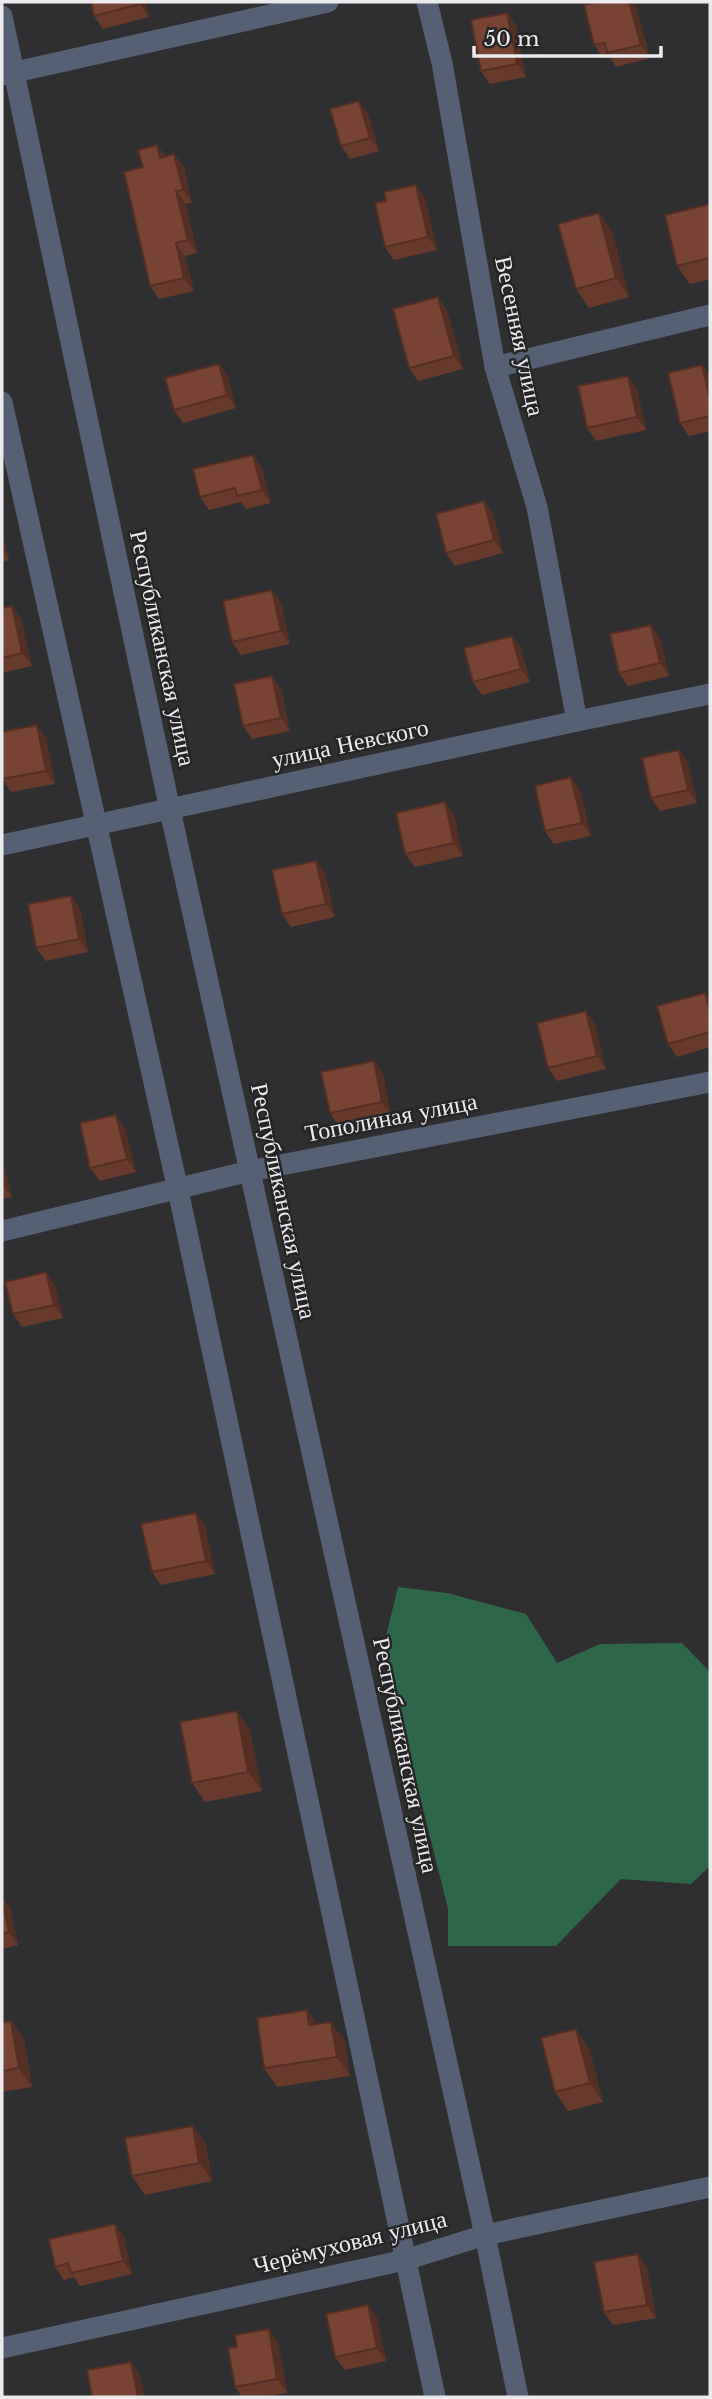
<svg xmlns="http://www.w3.org/2000/svg" width="712" height="2399" font-family="'Libre Baskerville',serif">
	<style>
		.forest { fill: #2d6749 }
		.lines { fill: none; stroke-linecap: round; stroke-linejoin: round }
		.minor { stroke: #556074; stroke-width: 21 }
		.wall { fill: #683a2c }
		.shaded-wall { fill: #552f24 }
		.building { fill: #794333; stroke: #552f24; stroke-width: 2 }
		.labels { text-anchor: middle; dominant-baseline: central; stroke-width: 5; stroke-linejoin: round; paint-order: stroke }
		.street-label { font-size: 24px; fill: #ebebed; stroke: #252527 }
	</style>
	<rect width="100%" height="100%" fill="#2f2f31"/>
	<polygon class="forest" points="398,1587 447,1593 526,1614 557,1663 600,1644 682,1643 710,1672 710,1866 691,1884 621,1879 556,1946 448,1946 448,1909 383,1648"/>
	<g class="lines">
		<g class="minor">
			<polyline points="427,2 442,63 495,367 537,507 577,721"/>
			<polyline points="2,16 170,810 485,2235 518,2397"/>
			<polyline points="2,75 328,2"/>
			<polyline points="495,367 710,315"/>
			<polyline points="2,402 178,1190 435,2397"/>
			<polyline points="2,845 577,721 710,694"/>
			<polyline points="2,1231 250,1171 710,1082"/>
			<polyline points="2,2348 405,2260 485,2235 710,2187"/>
		</g>
	</g>
	<g class="wall">
		<polygon points="145,2 149,17 103,29 94,16"/>
		<polygon points="597,2 632,2 636,7 650,58 616,67 610,57 603,58 594,45"/>
		<polygon points="507,13 516,26 526,77 490,84 481,71"/>
		<polygon points="368,114 379,151 350,159 341,146"/>
		<polygon points="157,145 165,156 174,154 184,167 192,203 186,204 197,253 185,256 194,291 159,299 150,286 143,167"/>
		<polygon points="425,198 437,250 394,260 385,247"/>
		<polygon points="710,204 710,279 690,284 677,266"/>
		<polygon points="599,213 612,232 629,297 589,308 576,289"/>
		<polygon points="447,310 463,369 418,381 409,368"/>
		<polygon points="219,364 228,377 236,408 183,423 174,410"/>
		<polygon points="702,365 710,376 710,431 689,436 680,423"/>
		<polygon points="628,376 637,389 646,430 596,441 587,428"/>
		<polygon points="262,468 271,503 246,509 241,502 209,510 200,497"/>
		<polygon points="484,501 493,514 503,553 455,566 446,553"/>
		<polygon points="2,532 9,560 2,562"/>
		<polygon points="272,590 281,603 290,644 241,655 232,642"/>
		<polygon points="2,608 21,619 32,666 2,673"/>
		<polygon points="512,636 521,649 530,682 482,695 473,682"/>
		<polygon points="660,638 669,676 628,686 619,673"/>
		<polygon points="281,689 290,731 252,739 243,726"/>
		<polygon points="46,738 55,784 11,792 2,779"/>
		<polygon points="688,763 697,803 660,811 651,798"/>
		<polygon points="580,790 591,836 554,844 545,831"/>
		<polygon points="445,802 454,815 463,856 415,867 405,854"/>
		<polygon points="316,861 325,874 335,917 291,927 282,914"/>
		<polygon points="71,896 80,909 88,952 46,961 36,948"/>
		<polygon points="705,993 710,1000 710,1047 677,1057 668,1044"/>
		<polygon points="595,1024 606,1069 557,1081 548,1068"/>
		<polygon points="374,1061 383,1074 391,1115 339,1126 330,1113"/>
		<polygon points="125,1128 136,1172 100,1181 90,1168"/>
		<polygon points="2,1161 12,1197 2,1199"/>
		<polygon points="55,1285 63,1318 22,1327 13,1314"/>
		<polygon points="196,1513 205,1526 215,1574 161,1585 152,1572"/>
		<polygon points="250,1730 262,1791 205,1802 192,1783"/>
		<polygon points="2,1897 10,1908 18,1945 2,1949"/>
		<polygon points="307,2010 316,2024 345,2041 350,2076 277,2087 264,2068"/>
		<polygon points="11,2021 24,2039 32,2087 2,2092 2,2022"/>
		<polygon points="589,2048 603,2102 568,2111 555,2092"/>
		<polygon points="206,2144 212,2181 145,2195 132,2176"/>
		<polygon points="124,2237 132,2274 80,2286 74,2277 64,2280 55,2267"/>
		<polygon points="647,2267 656,2318 613,2325 604,2312"/>
		<polygon points="368,2305 377,2318 386,2361 345,2370 335,2357"/>
		<polygon points="278,2342 287,2393 260,2397 242,2397 235,2387 237,2347"/>
	</g>
	<g class="shaded-wall">
		<polygon points="139,2 145,2 149,17 140,4"/>
		<polygon points="629,2 632,2 636,7 650,58 641,45"/>
		<polygon points="507,13 516,26 526,77 517,64"/>
		<polygon points="359,101 368,114 379,151 370,138"/>
		<polygon points="157,145 166,158 160,158"/>
		<polygon points="174,154 184,167 192,203 183,190"/>
		<polygon points="416,185 425,198 437,250 428,237"/>
		<polygon points="176,191 186,204 197,253 188,240"/>
		<polygon points="599,213 612,232 629,297 616,278"/>
		<polygon points="176,243 185,256 194,291 184,278"/>
		<polygon points="438,297 447,310 463,369 454,356"/>
		<polygon points="219,364 228,377 236,408 227,395"/>
		<polygon points="702,365 710,376 710,399"/>
		<polygon points="628,376 637,389 646,430 637,417"/>
		<polygon points="253,455 262,468 271,503 262,490"/>
		<polygon points="484,501 493,514 503,553 494,540"/>
		<polygon points="2,532 9,560 2,550"/>
		<polygon points="272,590 281,603 290,644 281,631"/>
		<polygon points="12,606 21,619 32,666 22,653"/>
		<polygon points="651,625 660,638 669,676 660,663"/>
		<polygon points="512,636 521,649 530,682 521,669"/>
		<polygon points="272,676 281,689 290,731 281,718"/>
		<polygon points="37,725 46,738 55,784 46,771"/>
		<polygon points="679,750 688,763 697,803 688,790"/>
		<polygon points="571,777 580,790 591,836 582,823"/>
		<polygon points="445,802 454,815 463,856 454,843"/>
		<polygon points="316,861 325,874 335,917 326,904"/>
		<polygon points="71,896 80,909 88,952 79,939"/>
		<polygon points="705,993 710,1000 710,1012"/>
		<polygon points="586,1011 595,1024 606,1069 597,1056"/>
		<polygon points="374,1061 383,1074 391,1115 382,1102"/>
		<polygon points="116,1115 125,1128 136,1172 127,1159"/>
		<polygon points="2,1161 3,1163 12,1197 2,1184"/>
		<polygon points="46,1272 55,1285 63,1318 54,1305"/>
		<polygon points="196,1513 205,1526 215,1574 206,1561"/>
		<polygon points="237,1711 250,1730 262,1791 248,1772"/>
		<polygon points="2,1897 10,1908 18,1945 9,1932"/>
		<polygon points="307,2010 320,2029 309,2025"/>
		<polygon points="11,2021 24,2039 32,2087 19,2068"/>
		<polygon points="331,2022 345,2041 350,2076 337,2057"/>
		<polygon points="576,2029 589,2048 603,2102 590,2083"/>
		<polygon points="193,2126 206,2144 212,2181 199,2163"/>
		<polygon points="115,2224 124,2237 132,2274 123,2261"/>
		<polygon points="638,2254 647,2267 656,2318 647,2305"/>
		<polygon points="368,2305 377,2318 386,2361 377,2348"/>
		<polygon points="269,2329 278,2342 287,2393 277,2379"/>
		<polygon points="131,2362 140,2375 145,2397 138,2397"/>
	</g>
	<g class="building">
		<polygon points="91,2 139,2 140,4 94,16"/>
		<polygon points="597,2 629,2 641,45 607,53 605,43 594,45 584,5"/>
		<polygon points="507,13 517,64 481,71 471,20"/>
		<polygon points="359,101 370,138 341,146 330,109"/>
		<polygon points="157,145 160,158 174,154 183,190 176,191 188,240 176,243 184,278 150,286 124,172 143,167 138,150"/>
		<polygon points="416,185 428,237 385,247 375,203 386,201 384,192"/>
		<polygon points="710,204 710,258 677,266 665,215"/>
		<polygon points="599,213 616,278 576,289 558,224"/>
		<polygon points="438,297 454,356 409,368 393,309"/>
		<polygon points="219,364 227,395 174,410 165,378"/>
		<polygon points="702,365 710,399 710,416 680,423 668,373"/>
		<polygon points="628,376 637,417 587,428 578,386"/>
		<polygon points="253,455 262,490 237,496 235,488 200,497 193,469"/>
		<polygon points="484,501 494,540 446,553 436,514"/>
		<polygon points="272,590 281,631 232,642 223,601"/>
		<polygon points="12,606 22,653 2,658 2,608"/>
		<polygon points="651,625 660,663 619,673 610,634"/>
		<polygon points="512,636 521,669 473,682 464,648"/>
		<polygon points="272,676 281,718 243,726 234,684"/>
		<polygon points="37,725 46,771 2,779 2,732"/>
		<polygon points="679,750 688,790 651,798 642,758"/>
		<polygon points="571,777 582,823 545,831 535,786"/>
		<polygon points="445,802 454,843 405,854 396,813"/>
		<polygon points="316,861 326,904 282,914 272,870"/>
		<polygon points="71,896 79,939 36,948 28,904"/>
		<polygon points="705,993 710,1012 710,1032 668,1044 657,1006"/>
		<polygon points="586,1011 597,1056 548,1068 537,1023"/>
		<polygon points="374,1061 382,1102 330,1113 321,1072"/>
		<polygon points="116,1115 127,1159 90,1168 80,1123"/>
		<polygon points="46,1272 54,1305 13,1314 5,1282"/>
		<polygon points="196,1513 206,1561 152,1572 141,1524"/>
		<polygon points="237,1711 248,1772 192,1783 180,1722"/>
		<polygon points="2,1899 9,1932 2,1934"/>
		<polygon points="307,2010 309,2025 331,2022 337,2057 264,2068 257,2018"/>
		<polygon points="11,2021 19,2068 2,2071 2,2022"/>
		<polygon points="576,2029 590,2083 555,2092 541,2038"/>
		<polygon points="193,2126 199,2163 132,2176 125,2138"/>
		<polygon points="115,2224 123,2261 71,2273 68,2263 55,2267 49,2239"/>
		<polygon points="638,2254 647,2305 604,2312 594,2262"/>
		<polygon points="368,2305 377,2348 335,2357 326,2314"/>
		<polygon points="269,2329 277,2379 235,2387 228,2348 237,2347 235,2335"/>
		<polygon points="131,2362 138,2397 92,2397 87,2370"/>
	</g>
	<g class="labels">
		<g class="street-label">
			<text transform="translate(520 336) rotate(78)">Весенняя улица</text>
			<text transform="translate(163 648) rotate(78)">Республиканская улица</text>
			<text transform="translate(350 743) rotate(-12)">улица Невского</text>
			<text transform="translate(391 1117) rotate(-11)">Тополиная улица</text>
			<text transform="translate(284 1201) rotate(78)">Республиканская улица</text>
			<text transform="translate(406 1755) rotate(78)">Республиканская улица</text>
			<text transform="translate(350 2242) rotate(-14)">Черёмуховая улица</text>
		</g>
	</g>
	<rect width="712" height="2399" fill="none" stroke="#ebebed" stroke-width="7"/>
	<path d="M474 46v10h187v-10" fill="none" stroke="#ebebed" stroke-width="3.5"/>
	<text x="484" y="46" font-size="21" fill="#ebebed" stroke="#252527" stroke-width="5" paint-order="stroke">50 m</text>
</svg>
